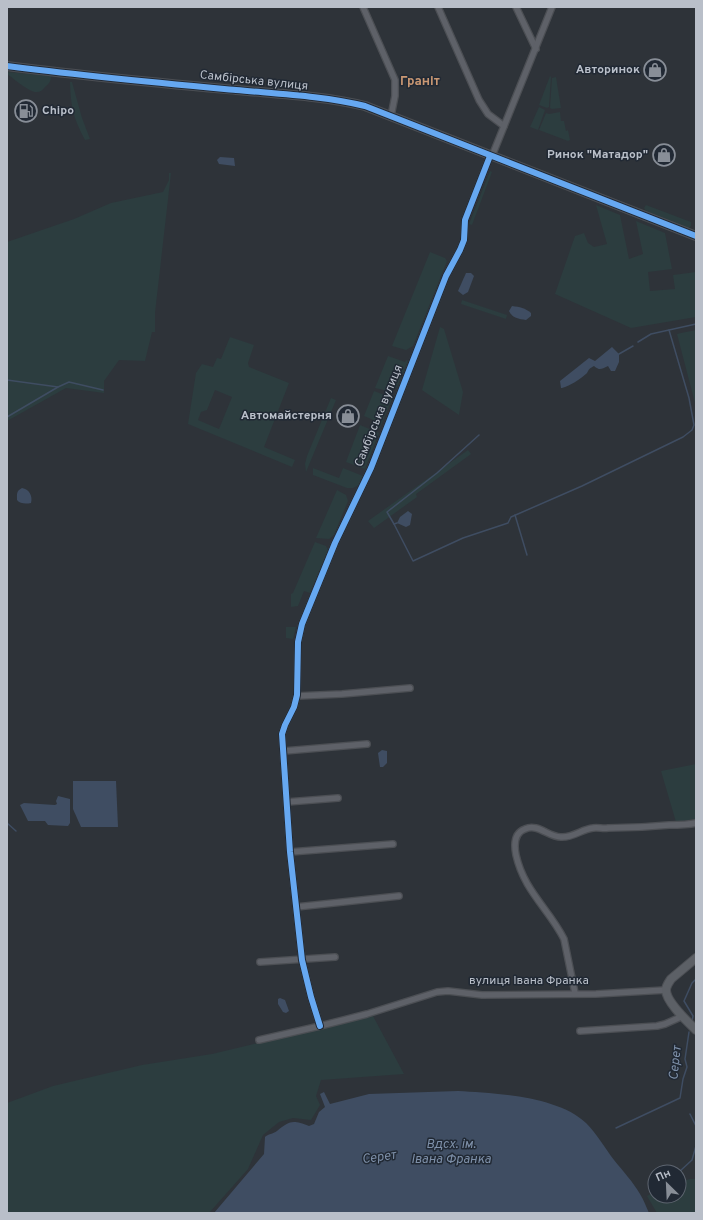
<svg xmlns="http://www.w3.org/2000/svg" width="703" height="1220" font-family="Overpass,sans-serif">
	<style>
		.green { fill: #2c3d3f; fill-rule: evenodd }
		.water { fill: #3f4d62 }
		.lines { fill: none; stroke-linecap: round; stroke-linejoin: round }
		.stream { stroke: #3f4d62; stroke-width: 1.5 }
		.street-casing { stroke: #4c4f54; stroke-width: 8 }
		.secondary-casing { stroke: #4c4f54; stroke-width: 10 }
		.street { stroke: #5e6168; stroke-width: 5.5 }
		.secondary { stroke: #5c6066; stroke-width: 8 }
		.cycleway-casing { stroke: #212934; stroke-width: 8 }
		.cycleway { stroke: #66a8f1; stroke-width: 6 }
		.labels { text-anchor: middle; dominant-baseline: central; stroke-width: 3; stroke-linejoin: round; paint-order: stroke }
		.poi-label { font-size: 12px; font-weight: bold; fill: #b9bfc9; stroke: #212934; text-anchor: end }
		.street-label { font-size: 12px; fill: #b9bfc9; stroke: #212934 }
		.neighbourhood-label { font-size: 13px; font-weight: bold; fill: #ca9873; stroke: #212934 }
		.water-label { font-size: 13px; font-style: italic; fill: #7e90a9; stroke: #212934 }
	</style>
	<rect width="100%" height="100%" fill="#2e3339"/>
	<g class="green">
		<path d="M7,72L51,76C51,81 49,84 45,87C43,90 40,92 37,92C30,93 13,78 7,74Z"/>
		<polygon points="550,76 551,77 549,107 547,108 539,105"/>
		<polygon points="556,77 561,108 552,109 550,108 552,78"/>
		<path d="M70,82H72L82,118L90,139L85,140C73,117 71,108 70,82Z"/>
		<polygon points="539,107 545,110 538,130 530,127"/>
		<polygon points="560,112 561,121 564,121 566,131 568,130 570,140 568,141 539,130 546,113 549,114"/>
		<polygon points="490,171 492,172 472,225 469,224"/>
		<polygon points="169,173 171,173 155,313 155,332 152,332 145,361 119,360 104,381 104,393 66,388 7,421 7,242 74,219 111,203 163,192 169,180"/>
		<polygon points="596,205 620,215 629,259 643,254 636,221 665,233 672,269 648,272 650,291 675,289 673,275 696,272 696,317 631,328 555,294 575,236 584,233 588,243 594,247 607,244"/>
		<polygon points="646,205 691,222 691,226 689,228 646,211 644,208"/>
		<polygon points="430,252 445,258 447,261 413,346 406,350 392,346"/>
		<polygon points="462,300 507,315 506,319 461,304"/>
		<polygon points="440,327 444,329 463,392 459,415 422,390"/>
		<polygon points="696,330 696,407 677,334 681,333"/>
		<path d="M230,337L254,345L248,363L249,367L289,383L264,447L295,460L292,467L188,424L196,373L202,364L213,367L217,358L221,359ZM215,390L232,397L219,429L198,420L201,412L207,410Z"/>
		<polygon points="388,356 405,362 406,360 408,361 397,387 388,391 375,388"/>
		<polygon points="374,391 390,397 392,399 380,428 376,427 378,422 364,416"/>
		<polygon points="331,398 336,400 306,472 305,464 307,456"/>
		<polygon points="360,425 379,433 365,469 346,462"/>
		<polygon points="468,450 471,454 416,494 417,497 374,528 368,521"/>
		<polygon points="313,468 339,478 343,468 363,476 359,485 353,488 347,488 313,475"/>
		<polygon points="337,490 346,495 348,501 334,535 329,539 316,538"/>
		<polygon points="315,542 326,546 328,550 310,593 304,591 298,606 291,607 291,594 293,593"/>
		<polygon points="286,627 296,627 293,639 286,638"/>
		<polygon points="696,764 696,819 676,822 661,771"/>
		<polygon points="373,1016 404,1074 321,1080 316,1096 320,1105 311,1120 293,1118 279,1122 263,1135 248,1169 209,1213 7,1213 7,1103 53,1086 142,1065 212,1054"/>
		<polygon points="690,1179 696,1179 696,1213 657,1213 647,1196 655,1192 655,1196 679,1196 679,1182"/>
	</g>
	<g class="water">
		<polygon points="220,157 234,158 235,166 219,164 217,160"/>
		<polygon points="466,273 471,273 474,276 468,292 463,295 458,291"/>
		<path d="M512,306C520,307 525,308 531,313V316L526,320C519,319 512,318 509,311Z"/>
		<path d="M612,347L619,354V362L615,371H611L608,366C601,369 600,371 594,366C590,368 589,369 587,373C582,378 567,388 561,388L560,381L589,358L595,361Z"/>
		<path d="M22,488C29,489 33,496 31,503C26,504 20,504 17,500C17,494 16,491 22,488Z"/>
		<polygon points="408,511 412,514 410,525 406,527 397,523 400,517"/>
		<polygon points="382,750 387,751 387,763 383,767 380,767 378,753"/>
		<polygon points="73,781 116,781 118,827 81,827 73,809"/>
		<polygon points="58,796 70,799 70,823 68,826 48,825 45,821 28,821 20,805 24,803 55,805 57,804 56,801"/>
		<polygon points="280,998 285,1000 289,1011 286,1013 283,1012 278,1004 278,999"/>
		<path d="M458,1091C494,1093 558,1096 586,1123C597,1134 605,1148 614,1160C623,1171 633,1182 640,1194C644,1200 646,1207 649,1213H214L264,1154L265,1137C268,1134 273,1134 277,1131C290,1120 293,1120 309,1126L314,1124L319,1112L325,1107L320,1094L324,1092L330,1104L369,1094Z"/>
	</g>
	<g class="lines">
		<g class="stream">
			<polyline points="638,342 651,334 669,330"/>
			<polyline points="619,354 633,346"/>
			<polyline points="7,380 58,387 69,382 103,390"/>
			<polyline points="7,417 58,387"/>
			<polyline points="515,515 527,555"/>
			<polyline points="397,523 394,524 413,561 463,538 508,523 511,517 582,486 683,437 692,430 694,425 689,398 669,330 696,324"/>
			<polyline points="394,524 387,512 437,473 479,435"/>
			<polyline points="7,823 16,831"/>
			<polyline points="692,1021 693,1016 684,1001 692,983 696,979"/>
			<polyline points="690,1114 696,1126"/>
			<polyline points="616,1128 680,1098 683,1079 687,1067 685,1059 689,1032"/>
			<polyline points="679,1172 692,1160 696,1146"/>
		</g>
		<g class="street-casing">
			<g id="street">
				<polyline points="363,7 395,80 395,96 391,116"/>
				<polyline points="438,7 479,100 488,114 504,126"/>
				<polyline points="516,7 536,49"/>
				<polyline points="492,156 552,7"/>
				<polyline points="297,696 342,694 410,688"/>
				<polyline points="284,751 367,744"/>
				<polyline points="287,802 338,798"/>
				<polyline points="290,852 393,844"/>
				<polyline points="296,907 399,896"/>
				<polyline points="260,962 335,957"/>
				<path d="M575,993L564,939C549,909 524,891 516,855C514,845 514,833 525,829C538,823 548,837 561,837C573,838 582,829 593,828C598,827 603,829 608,828C628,828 649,827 669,825C678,825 687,825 696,823"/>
				<polyline points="320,1026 311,997 302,960 290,852 282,734 285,725 294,707 297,695 298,642 302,624 335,543 371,468 446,276 460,250 464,240 465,220 490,156"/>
				<polyline points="580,1031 657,1026 665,1024 683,1016"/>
				<polyline points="259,1040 320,1026 367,1014 437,992 448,991 482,995 596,994 666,990"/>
			</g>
		</g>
		<g class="secondary-casing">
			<g id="secondary">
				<path d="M7,66C83,76 160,83 236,90C279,94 324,96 365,106L696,236"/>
				<path d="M696,958L671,979C669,982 666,986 666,990C666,1002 688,1022 696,1030"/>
			</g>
		</g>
		<use href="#street" class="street"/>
		<use href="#secondary" class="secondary"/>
		<g class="cycleway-casing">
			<g id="cycleway">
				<path d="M7,66C83,76 160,83 236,90C279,94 324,96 365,106L696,236"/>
				<polyline points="320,1026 311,997 302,960 290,852 282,734 285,725 294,707 297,695 298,642 302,624 335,543 371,468 446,276 460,250 464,240 465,220 490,156"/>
			</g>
		</g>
		<use href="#cycleway" class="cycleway"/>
	</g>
	<defs>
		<g id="shop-ring" transform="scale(1.15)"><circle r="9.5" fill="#212934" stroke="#888e97" stroke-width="1.5"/><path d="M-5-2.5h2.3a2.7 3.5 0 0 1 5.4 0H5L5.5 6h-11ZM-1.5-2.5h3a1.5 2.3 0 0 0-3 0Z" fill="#888e97"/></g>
		<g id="fuel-ring" transform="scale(1.15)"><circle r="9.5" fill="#212934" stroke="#888e97" stroke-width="1.5"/><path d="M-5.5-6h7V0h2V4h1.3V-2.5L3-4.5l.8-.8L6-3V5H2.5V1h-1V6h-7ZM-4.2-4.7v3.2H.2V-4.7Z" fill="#888e97"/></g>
	</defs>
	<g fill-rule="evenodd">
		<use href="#shop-ring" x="655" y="70"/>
		<use href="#fuel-ring" x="26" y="111"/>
		<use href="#shop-ring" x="664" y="155"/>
		<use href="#shop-ring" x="348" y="416"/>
	</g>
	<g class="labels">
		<g class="poi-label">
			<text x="640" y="70">Авторинок</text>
			<text x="42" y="111" text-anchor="start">Chipo</text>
			<text x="648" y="155">Ринок "Матадор"</text>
			<text x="332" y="416">Автомайстерня</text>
		</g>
		<g class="street-label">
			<text transform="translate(254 81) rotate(6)">Самбірська вулиця</text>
			<text transform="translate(379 416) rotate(-68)">Самбірська вулиця</text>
			<text x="529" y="981">вулиця Івана Франка</text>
		</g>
		<g class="neighbourhood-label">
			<text x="420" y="82">Граніт</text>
		</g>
		<g class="water-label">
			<text transform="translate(676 1063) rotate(-84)">Серет</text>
			<text x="451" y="1145">Вдсх. ім.<tspan x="451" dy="15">Івана Франка</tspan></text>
			<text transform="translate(379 1158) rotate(-8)">Серет</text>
		</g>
	</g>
	<rect width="703" height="1220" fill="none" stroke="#b9bfc9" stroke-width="16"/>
	<g transform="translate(667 1184) rotate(336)"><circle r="19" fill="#212934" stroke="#5e6570"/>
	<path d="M0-3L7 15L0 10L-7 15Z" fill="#888e97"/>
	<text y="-6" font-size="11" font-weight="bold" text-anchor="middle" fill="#b9bfc9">Пн</text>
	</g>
</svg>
